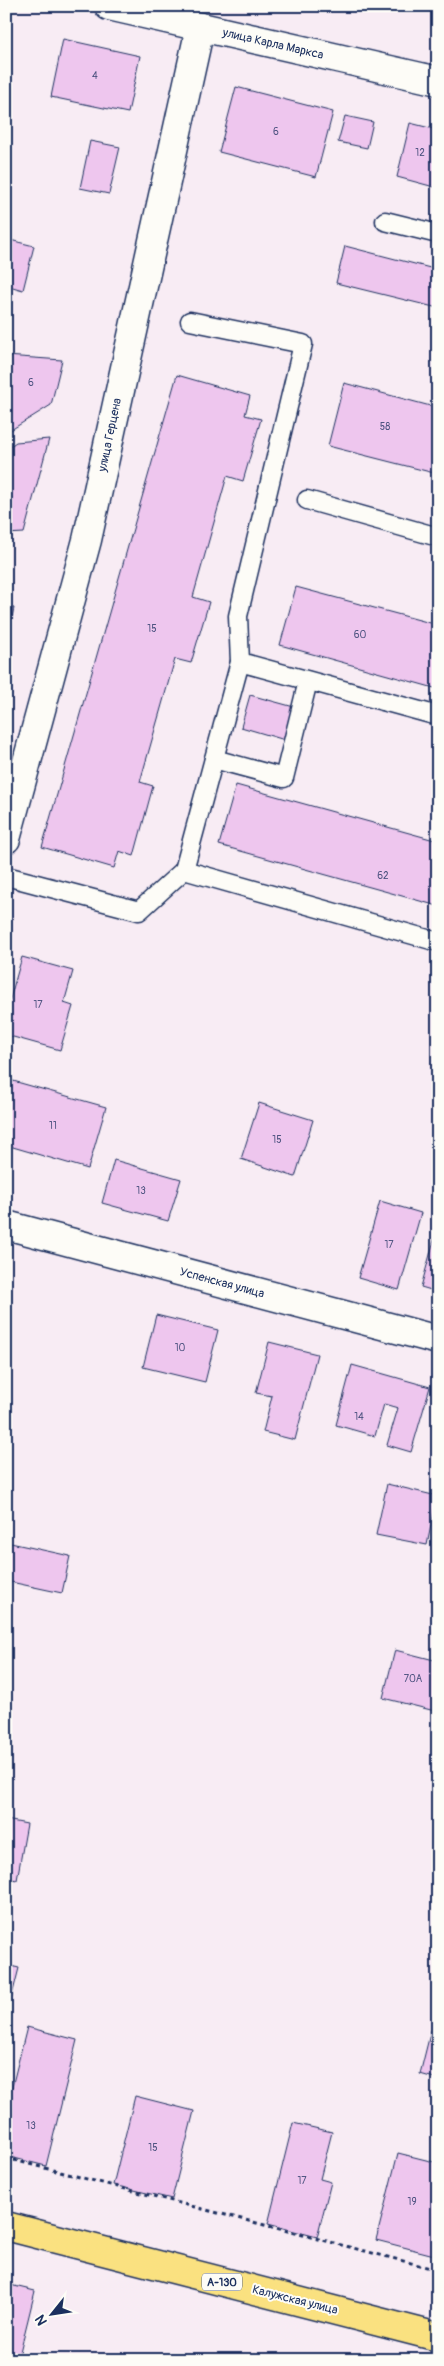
<svg xmlns="http://www.w3.org/2000/svg" width="444" height="2366" font-family="Pangolin,sans-serif">
	<style>
		.building { fill: #eec6ee; stroke: #1b2f5e }
		.lines { fill: none; stroke-linecap: round; stroke-linejoin: round }
		.lane-casing { stroke: #1b2f5e; stroke-width: 21 }
		.street-casing { stroke: #1b2f5e; stroke-width: 31 }
		.secondary-casing { stroke: #1b2f5e; stroke-width: 31 }
		.primary-casing { stroke: #1b2f5e; stroke-width: 31 }
		.path { stroke: #1b2f5e; stroke-width: 3; stroke-dasharray: 4 4; stroke-linecap: butt }
		.lane { stroke: #fdfcf7; stroke-width: 18 }
		.street { stroke: #fdfcf7; stroke-width: 28 }
		.secondary { stroke: #fdfcf7; stroke-width: 28 }
		.primary { stroke: #fae180; stroke-width: 28 }
		.labels { text-anchor: middle; dominant-baseline: central; stroke-width: 4; stroke-linejoin: round; paint-order: stroke }
		.number-label { font-size: 10px; fill: #505582 }
		.shield { fill: #fdfcf7; stroke: #5f6c8c; stroke-width: 1 }
		.shield-label { font-size: 11px; font-weight: bold; fill: #1b2f5e }
		.street-label { font-size: 12px; fill: #1b2f5e; stroke: #fdfcf7 }
	</style>
	<rect width="100%" height="100%" fill="#f8ecf4"/>
	<filter id="ink" filterUnits="userSpaceOnUse"><feTurbulence type="fractalNoise" baseFrequency=".02" numOctaves="2"/><feDisplacementMap in="SourceGraphic" scale="10" xChannelSelector="R" yChannelSelector="G"/><feConvolveMatrix kernelMatrix="1 2 1 2 8 2 1 2 1" color-interpolation-filters="sRGB"/></filter>
	<g filter="url(#ink)">
		<g class="building">
			<polygon points="63,39 140,56 128,113 51,97"/>
			<polygon points="236,87 333,112 316,177 219,152"/>
			<polygon points="345,116 373,122 367,148 338,142"/>
			<polygon points="410,123 438,130 438,188 397,177"/>
			<polygon points="90,141 120,147 109,194 80,188"/>
			<polygon points="6,239 34,246 23,290 9,286 6,297"/>
			<polygon points="345,246 438,270 438,308 336,283"/>
			<polygon points="6,356 62,360 51,405 6,433"/>
			<polygon points="177,375 250,396 245,415 261,419 243,481 227,476 193,597 209,602 191,663 175,659 140,782 153,786 134,856 119,851 114,868 42,847"/>
			<polygon points="344,383 438,408 438,474 328,446"/>
			<polygon points="49,439 24,533 6,534 6,449 16,442"/>
			<polygon points="296,587 438,625 438,689 280,645"/>
			<polygon points="6,606 14,608 6,644"/>
			<polygon points="250,695 294,707 285,740 241,727"/>
			<polygon points="236,785 438,841 438,906 219,845"/>
			<polygon points="22,957 73,971 64,1003 73,1006 60,1050 6,1035 6,1013"/>
			<polygon points="6,1079 106,1107 88,1169 6,1145"/>
			<polygon points="259,1103 313,1120 295,1177 241,1159"/>
			<polygon points="114,1160 181,1179 168,1221 102,1203"/>
			<polygon points="380,1201 421,1213 399,1290 358,1278"/>
			<polygon points="436,1233 438,1233 438,1292 421,1287"/>
			<polygon points="156,1315 218,1330 205,1382 143,1367"/>
			<polygon points="269,1342 317,1354 295,1440 263,1432 272,1396 256,1393"/>
			<polygon points="352,1365 430,1387 411,1452 387,1445 398,1408 384,1404 375,1436 336,1425"/>
			<polygon points="387,1484 437,1496 427,1545 376,1535"/>
			<polygon points="6,1542 70,1556 62,1593 6,1581"/>
			<polygon points="395,1650 438,1661 438,1701 435,1711 383,1698"/>
			<polygon points="6,1820 27,1824 17,1880 6,1878"/>
			<polygon points="6,1965 19,1968 7,2015 6,2015"/>
			<polygon points="27,2027 77,2040 46,2166 6,2156 6,2094 10,2095"/>
			<polygon points="431,2030 438,2032 438,2079 420,2074"/>
			<polygon points="135,2096 194,2111 172,2199 113,2185"/>
			<polygon points="293,2123 332,2132 320,2179 331,2182 317,2237 268,2224"/>
			<polygon points="398,2153 438,2163 438,2256 376,2240"/>
			<polygon points="6,2284 35,2291 18,2360 6,2360"/>
		</g>
		<g class="lines">
			<g class="lane-casing">
				<g id="lane">
					<polyline points="385,221 438,234"/>
					<polyline points="190,321 303,344 238,616 240,662"/>
					<polyline points="307,500 438,537"/>
					<polyline points="438,716 240,662 184,870 438,942"/>
					<polyline points="214,759 284,778 308,681"/>
					<polyline points="6,876 139,911 184,870"/>
				</g>
			</g>
			<g class="street-casing">
				<g id="street">
					<polyline points="6,839 87,540 200,28"/>
					<polyline points="6,1225 438,1340"/>
				</g>
			</g>
			<g class="secondary-casing">
				<polyline id="secondary" points="109,6 438,81"/>
			</g>
			<g class="primary-casing">
				<polyline id="primary" points="6,2226 438,2337"/>
			</g>
			<polyline class="path" points="6,2158 438,2270"/>
			<use href="#lane" class="lane"/>
			<use href="#street" class="street"/>
			<use href="#secondary" class="secondary"/>
			<use href="#primary" class="primary"/>
		</g>
	</g>
	<g class="labels">
		<g class="number-label">
			<text x="95" y="76">4</text>
			<text x="276" y="132">6</text>
			<text x="420" y="153">12</text>
			<text x="31" y="383">6</text>
			<text x="385" y="427">58</text>
			<text x="152" y="629">15</text>
			<text x="360" y="635">60</text>
			<text x="383" y="876">62</text>
			<text x="38" y="1005">17</text>
			<text x="53" y="1126">11</text>
			<text x="277" y="1140">15</text>
			<text x="141" y="1191">13</text>
			<text x="389" y="1245">17</text>
			<text x="180" y="1348">10</text>
			<text x="359" y="1417">14</text>
			<text x="413" y="1679">70А</text>
			<text x="31" y="2126">13</text>
			<text x="153" y="2148">15</text>
			<text x="302" y="2181">17</text>
			<text x="412" y="2202">19</text>
		</g>
		<rect class="shield" x="202" y="2273.5" width="40" height="17" rx="4"/>
		<g class="shield-label">
			<text x="222" y="2282">А-130</text>
		</g>
		<g class="street-label">
			<text transform="translate(273 44) rotate(13)">улица Карла Маркса</text>
			<text transform="translate(110 435) rotate(-78)">улица Герцена</text>
			<text transform="translate(222 1283) rotate(15)">Успенская улица</text>
			<text transform="translate(295 2300) rotate(14)">Калужская улица</text>
		</g>
	</g>
	<rect width="444" height="2366" fill="none" stroke="#fdfcf7" stroke-width="25"/>
	<rect x="12" y="12" width="419" height="2341" fill="none" stroke="#1b2f5e" stroke-width="2" filter="url(#ink)"/>
	<g transform="translate(52 2314) rotate(240)" stroke="#fdfcf7" stroke-width="4" paint-order="stroke">
	<path d="M0-4L9 19L0 12L-9 19Z" fill="#1b2f5e"/>
	<text y="-8" font-size="14" font-weight="bold" text-anchor="middle" fill="#1b2f5e">N</text>
	</g>
</svg>
